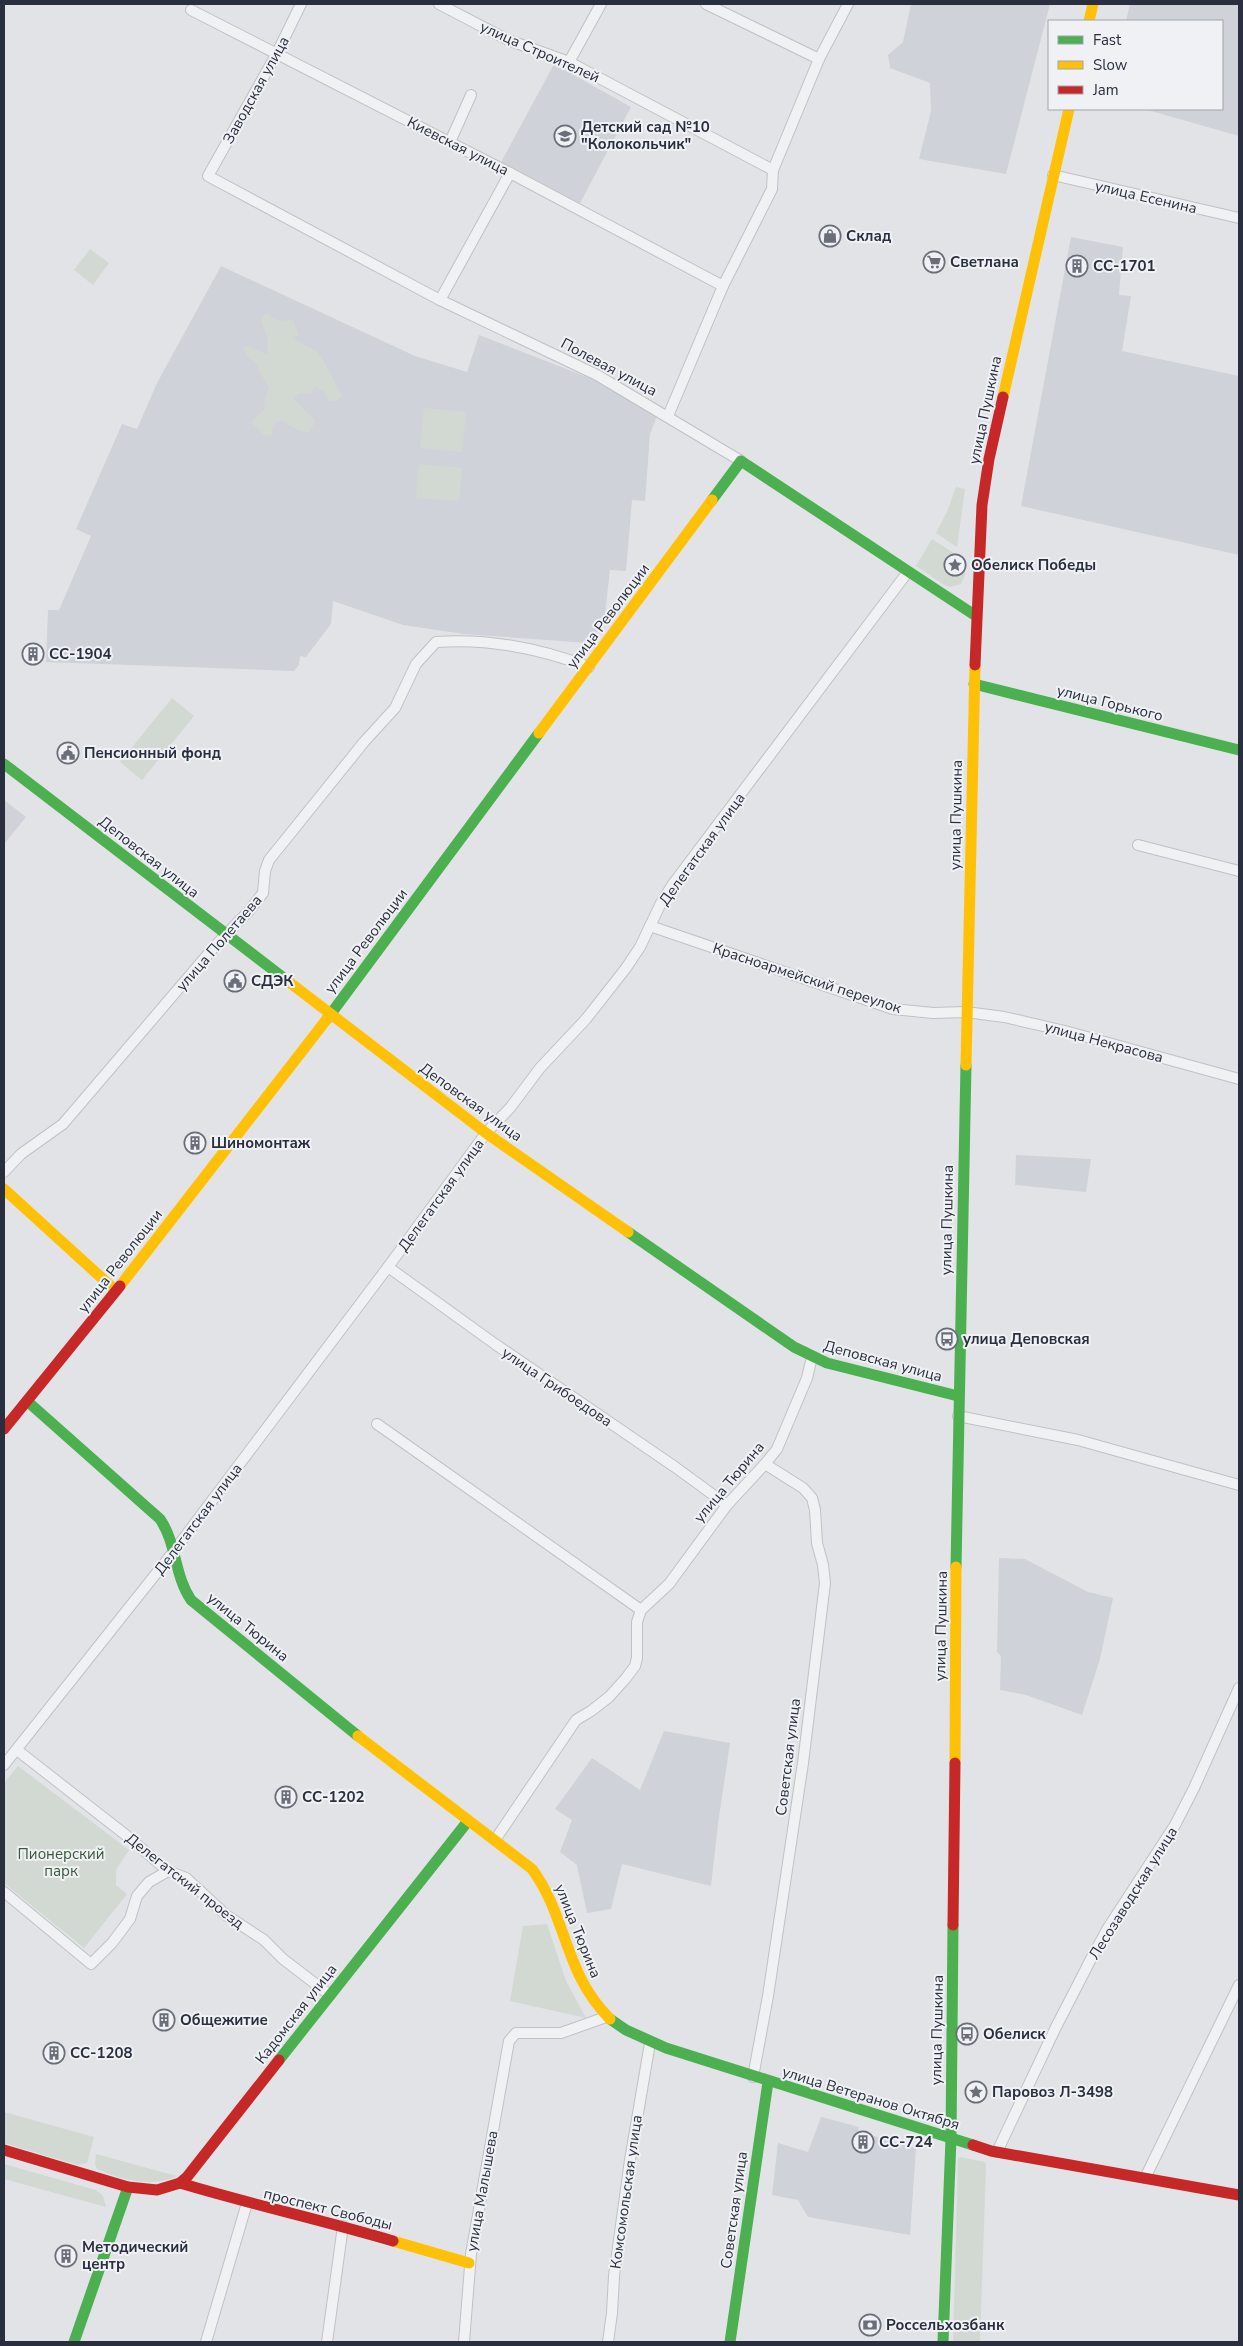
<svg xmlns="http://www.w3.org/2000/svg" width="1243" height="2346" font-family="'Nunito Sans',sans-serif">
	<style>
		.built { fill: #d0d2d9 }
		.green { fill: #d2d9d2 }
		.lines { fill: none; stroke-linecap: round; stroke-linejoin: round }
		.street-casing { stroke: #c0c1c4; stroke-width: 12 }
		.street { stroke: #f0f1f3; stroke-width: 10 }
		.fast { stroke: #4caf50; stroke-width: 11 }
		.slow { stroke: #ffc107; stroke-width: 11 }
		.jam { stroke: #c62828; stroke-width: 11 }
		.labels { text-anchor: middle; dominant-baseline: central; stroke-width: 4; stroke-linejoin: round; paint-order: stroke }
		.street-label { font-size: 15px; fill: #292f3e; stroke: #eff1f5 }
		.poi-label { font-size: 15px; font-weight: bold; fill: #292f3e; stroke: #eff1f5; text-anchor: start }
		.park-label { font-size: 15px; fill: #3a5938; stroke: #eff1f5 }
	</style>
	<rect width="100%" height="100%" fill="#e2e3e6"/>
	<g class="built">
		<polygon points="911,4 1050,4 1006,174 919,159 931,111 930,83 890,68 888,55 903,42"/>
		<polygon points="1130,4 1239,4 1239,136 1144,109 1222,109 1222,21 1126,21"/>
		<polygon points="554,64 631,107 578,207 499,166"/>
		<polygon points="1071,237 1123,247 1119,295 1131,296 1122,351 1239,376 1239,555 1021,506"/>
		<polygon points="221,266 415,356 467,372 479,335 592,379 657,416 650,434 645,501 632,500 626,571 610,570 604,622 588,643 464,634 403,625 333,601 331,624 306,657 300,656 299,665 294,671 46,662 48,610 59,610 91,536 76,529 122,424 137,429 157,383"/>
		<polygon points="4,800 26,817 4,844"/>
		<polygon points="1016,1155 1091,1159 1086,1192 1015,1185"/>
		<polygon points="999,1558 1025,1559 1088,1592 1113,1598 1100,1659 1082,1715 1026,1695 1000,1690 1001,1656 997,1652"/>
		<polygon points="664,1731 730,1743 718,1824 711,1886 622,1864 611,1909 587,1913 577,1865 560,1852 572,1820 555,1809 592,1758 640,1790"/>
		<polygon points="821,2117 859,2127 853,2148 869,2152 874,2136 916,2148 910,2235 808,2217 798,2200 772,2195 778,2143 808,2152"/>
	</g>
	<g class="green">
		<polygon points="90,249 109,263 93,285 74,270"/>
		<path d="M266,313L279,321L293,320L299,335L293,337C300,345 309,346 317,352C324,358 336,386 342,396L336,401H329L324,391L315,387L310,394L300,393L293,398L315,421L310,432L299,431L281,420L273,425L271,436L263,434L251,422L264,410L265,397L269,389L256,364L248,356L243,347L249,346L267,355L268,340L261,319Z"/>
		<polygon points="424,408 466,412 462,452 420,448"/>
		<polygon points="419,464 462,468 459,501 416,498"/>
		<polygon points="956,487 965,489 957,547 936,533 947,512"/>
		<polygon points="932,539 965,560 965,575 961,584 951,587 946,586 916,566"/>
		<polygon points="172,698 194,716 142,780 120,762"/>
		<polygon points="18,1766 129,1850 116,1870 116,1885 127,1894 84,1948 4,1883 4,1783"/>
		<polygon points="547,1924 566,1981 586,2018 510,2001 523,1926"/>
		<polygon points="4,2112 94,2137 87,2163 78,2165 4,2143"/>
		<path d="M96,2154L177,2176C153,2188 121,2180 97,2169L95,2164Z"/>
		<polygon points="960,2157 985,2162 986,2166 980,2342 953,2342 958,2159"/>
		<polygon points="4,2164 96,2190 103,2196 106,2207 4,2179"/>
	</g>
	<g class="lines">
		<g class="street-casing">
			<g id="street">
				<polyline points="301,4 276,55 208,176 440,300 597,375 741,461"/>
				<polyline points="439,4 508,40 569,62 773,170"/>
				<polyline points="706,4 819,59 848,4"/>
				<polyline points="191,10 510,173 723,286"/>
				<polyline points="569,62 601,4"/>
				<polyline points="450,142 471,95"/>
				<polyline points="1053,175 1239,218"/>
				<polyline points="440,300 510,173"/>
				<polyline points="668,416 723,286 772,189 773,170 819,59"/>
				<polyline points="1138,845 1239,871"/>
				<polyline points="650,926 893,1009 933,1013 966,1012 1004,1017 1065,1031 1239,1079"/>
				<path d="M4,1172L21,1154L63,1124L215,946L248,912L263,893L265,871L269,860L364,742L395,708L416,664L436,642C487,638 541,649 589,667"/>
				<polyline points="388,1267 495,1344 675,1467 727,1505"/>
				<polyline points="958,1416 1078,1440 1239,1485"/>
				<polyline points="377,1424 641,1610"/>
				<polyline points="17,1750 127,1836 168,1871 186,1878 226,1915 264,1940 283,1959 330,1995"/>
				<polyline points="4,1765 174,1551 388,1267 486,1133 510,1108 540,1068 586,1019 626,968 640,947 661,903 673,884 907,573"/>
				<polyline points="495,1840 576,1720 591,1711 609,1697 626,1678 635,1666 637,1658 637,1622 641,1610 669,1584 727,1505 765,1464 777,1449 807,1378 812,1357"/>
				<polyline points="4,1892 91,1964 112,1943 130,1919 137,1896 149,1882 168,1871"/>
				<polyline points="753,2077 768,1996 803,1763 825,1583 823,1565 817,1543 815,1510 812,1498 803,1488 765,1464"/>
				<polyline points="997,2152 1055,2029 1092,1957 1108,1928 1175,1825 1194,1788 1239,1688"/>
				<polyline points="1145,2178 1239,1985"/>
				<polyline points="206,2342 247,2203"/>
				<polyline points="327,2342 343,2226"/>
				<polyline points="464,2342 471,2254 509,2041 516,2033 561,2033 606,2017"/>
				<polyline points="608,2342 612,2313 614,2276 630,2160 650,2043"/>
			</g>
		</g>
		<use href="#street" class="street"/>
		<g class="fast">
			<polyline points="712,500 741,461 976,616"/>
			<polyline points="974,684 1239,750"/>
			<polyline points="4,764 289,982"/>
			<polyline points="327,1019 539,733"/>
			<polyline points="628,1232 794,1347 827,1363 958,1396"/>
			<path d="M27,1401L160,1519C177,1544 174,1575 191,1600L358,1736"/>
			<polyline points="956,1567 966,1065"/>
			<polyline points="610,2019 626,2030 666,2048 973,2145"/>
			<polyline points="279,2060 468,1821"/>
			<polyline points="74,2342 128,2187"/>
			<polyline points="730,2342 768,2082"/>
			<polyline points="943,2342 951,2139 953,1925"/>
		</g>
		<g class="slow">
			<polyline points="1089,21 1093,4"/>
			<polyline points="1003,397 1069,109"/>
			<polyline points="539,733 712,500"/>
			<polyline points="289,982 486,1133 628,1232"/>
			<polyline points="966,1065 975,665"/>
			<polyline points="4,1189 116,1291"/>
			<polyline points="120,1286 327,1019"/>
			<path d="M358,1736L532,1869C568,1918 563,1972 610,2019"/>
			<polyline points="955,1763 956,1567"/>
			<polyline points="393,2241 469,2263"/>
		</g>
		<g class="jam">
			<polyline points="975,665 982,505 989,459 1003,397"/>
			<polyline points="4,1429 120,1286"/>
			<polyline points="953,1925 955,1763"/>
			<polyline points="973,2145 991,2151 1239,2195"/>
			<polyline points="4,2150 128,2187 157,2190 180,2183 187,2177 279,2060"/>
			<path d="M180,2183C250,2204 322,2220 393,2241"/>
		</g>
	</g>
	<defs>
		<g id="school-ring" transform="scale(1.125)"><circle r="9.5" fill="#eff1f5" stroke="#6a6e79" stroke-width="1.5"/><path d="M0-5L7-2L0 1L-7-2ZM-4 1L0 2.5L4 1V4Q0 6-4 4Z" fill="#6a6e79"/></g>
		<g id="shop-ring" transform="scale(1.125)"><circle r="9.5" fill="#eff1f5" stroke="#6a6e79" stroke-width="1.5"/><path d="M-5-2.5h2.3a2.7 3.5 0 0 1 5.4 0H5L5.5 6h-11ZM-1.5-2.5h3a1.5 2.3 0 0 0-3 0Z" fill="#6a6e79"/></g>
		<g id="supermarket-ring" transform="scale(1.125)"><circle r="9.5" fill="#eff1f5" stroke="#6a6e79" stroke-width="1.5"/><path d="M-6-5.5h2.5l.6 2H6L4.5 2H-2.5L-4.4-4H-6ZM-1.5 3.2a1.3 1.3 0 1 0 .1 0ZM3 3.2a1.3 1.3 0 1 0 .1 0Z" fill="#6a6e79"/></g>
		<g id="building-ring" transform="scale(1.125)"><circle r="9.5" fill="#eff1f5" stroke="#6a6e79" stroke-width="1.5"/><path d="M-4-6H4V6H1V3H-1V6H-4ZM-2.5-4.3h1.7v1.8h-1.7ZM.8-4.3h1.7v1.8H.8ZM-2.5-1h1.7V.8h-1.7ZM.8-1h1.7V.8H.8Z" fill="#6a6e79"/></g>
		<g id="sight-ring" transform="scale(1.125)"><circle r="9.5" fill="#eff1f5" stroke="#6a6e79" stroke-width="1.5"/><path d="M0-6L1.8-2.2L6-1.7L2.9 1.2L3.7 5.4L0 3.3L-3.7 5.4L-2.9 1.2L-6-1.7L-1.8-2.2Z" fill="#6a6e79"/></g>
		<g id="civic-ring" transform="scale(1.125)"><circle r="9.5" fill="#eff1f5" stroke="#6a6e79" stroke-width="1.5"/><path d="M-.6-6.5H3V-4.5H.6V-3L4-1V1h2V6H-6V1h2V-1L-.6-3ZM-1.2 2.5V6h2.4V2.5Z" fill="#6a6e79"/></g>
		<g id="bus-ring" transform="scale(1.125)"><circle r="9.5" fill="#eff1f5" stroke="#6a6e79" stroke-width="1.5"/><path d="M-5-6H5V4H4V6H2V4H-2V6H-4V4H-5ZM-3.5-4V0h7V-4ZM-3.5 1.2v1.5H-2V1.2ZM2 1.2v1.5H3.5V1.2Z" fill="#6a6e79"/></g>
		<g id="bank-ring" transform="scale(1.125)"><circle r="9.5" fill="#eff1f5" stroke="#6a6e79" stroke-width="1.5"/><path d="M-6-4H6V4H-6ZM0-2.3a2.3 2.3 0 1 0 0 4.6a2.3 2.3 0 1 0 0-4.6Z" fill="#6a6e79"/></g>
	</defs>
	<g fill-rule="evenodd">
		<use href="#school-ring" x="565" y="136"/>
		<use href="#shop-ring" x="830" y="236"/>
		<use href="#supermarket-ring" x="934" y="262"/>
		<use href="#building-ring" x="1077" y="266"/>
		<use href="#sight-ring" x="955" y="565"/>
		<use href="#building-ring" x="33" y="654"/>
		<use href="#civic-ring" x="68" y="753"/>
		<use href="#civic-ring" x="235" y="981"/>
		<use href="#building-ring" x="195" y="1143"/>
		<use href="#bus-ring" x="947" y="1339"/>
		<use href="#building-ring" x="286" y="1797"/>
		<use href="#building-ring" x="164" y="2020"/>
		<use href="#bus-ring" x="967" y="2034"/>
		<use href="#building-ring" x="54" y="2053"/>
		<use href="#sight-ring" x="976" y="2092"/>
		<use href="#building-ring" x="863" y="2142"/>
		<use href="#building-ring" x="66" y="2256"/>
		<use href="#bank-ring" x="870" y="2325"/>
	</g>
	<g class="labels">
		<g class="street-label">
			<text transform="translate(540 52) rotate(24)">улица Строителей</text>
			<text transform="translate(256 90) rotate(-61)">Заводская улица</text>
			<text transform="translate(458 146) rotate(27)">Киевская улица</text>
			<text transform="translate(1146 197) rotate(13)">улица Есенина</text>
			<text transform="translate(609 367) rotate(28)">Полевая улица</text>
			<text transform="translate(985 410) rotate(-78)">улица Пушкина</text>
			<text transform="translate(608 616) rotate(-53)">улица Революции</text>
			<text transform="translate(1110 703) rotate(14)">улица Горького</text>
			<text transform="translate(956 815) rotate(-89)">улица Пушкина</text>
			<text transform="translate(702 849) rotate(-54)">Делегатская улица</text>
			<text transform="translate(149 857) rotate(38)">Деповская улица</text>
			<text transform="translate(366 941) rotate(-53)">улица Революции</text>
			<text transform="translate(219 943) rotate(-49)">улица Полетаева</text>
			<text transform="translate(807 978) rotate(18)">Красноармейский переулок</text>
			<text transform="translate(1104 1042) rotate(15)">улица Некрасова</text>
			<text transform="translate(471 1102) rotate(36)">Деповская улица</text>
			<text transform="translate(441 1195) rotate(-54)">Делегатская улица</text>
			<text transform="translate(947 1220) rotate(-89)">улица Пушкина</text>
			<text transform="translate(120 1261) rotate(-52)">улица Революции</text>
			<text transform="translate(883 1361) rotate(15)">Деповская улица</text>
			<text transform="translate(557 1387) rotate(34)">улица Грибоедова</text>
			<text transform="translate(729 1482) rotate(-50)">улица Тюрина</text>
			<text transform="translate(198 1519) rotate(-53)">Делегатская улица</text>
			<text transform="translate(941 1626) rotate(-89)">улица Пушкина</text>
			<text transform="translate(248 1627) rotate(39)">улица Тюрина</text>
			<text transform="translate(788 1757) rotate(-83)">Советская улица</text>
			<text transform="translate(185 1881) rotate(38)">Делегатский проезд</text>
			<text transform="translate(1133 1893) rotate(-58)">Лесозаводская улица</text>
			<text transform="translate(578 1931) rotate(68)">улица Тюрина</text>
			<text transform="translate(296 2014) rotate(-52)">Кадомская улица</text>
			<text transform="translate(937 2030) rotate(-89)">улица Пушкина</text>
			<text transform="translate(871 2098) rotate(17)">улица Ветеранов Октября</text>
			<text transform="translate(482 2191) rotate(-80)">улица Малышева</text>
			<text transform="translate(626 2192) rotate(-82)">Комсомольская улица</text>
			<text transform="translate(328 2209) rotate(14)">проспект Свободы</text>
			<text transform="translate(734 2210) rotate(-82)">Советская улица</text>
		</g>
		<g class="poi-label">
			<text x="581" y="127">Детский сад №10<tspan x="581" dy="17">"Колокольчик"</tspan></text>
			<text x="846" y="236">Склад</text>
			<text x="950" y="262">Светлана</text>
			<text x="1093" y="266">СС-1701</text>
			<text x="971" y="565">Обелиск Победы</text>
			<text x="49" y="654">СС-1904</text>
			<text x="84" y="753">Пенсионный фонд</text>
			<text x="251" y="981">СДЭК</text>
			<text x="211" y="1143">Шиномонтаж</text>
			<text x="963" y="1339">улица Деповская</text>
			<text x="302" y="1797">СС-1202</text>
			<text x="180" y="2020">Общежитие</text>
			<text x="983" y="2034">Обелиск</text>
			<text x="70" y="2053">СС-1208</text>
			<text x="992" y="2092">Паровоз Л-3498</text>
			<text x="879" y="2142">СС-724</text>
			<text x="82" y="2247">Методический<tspan x="82" dy="17">центр</tspan></text>
			<text x="886" y="2325">Россельхозбанк</text>
		</g>
		<g class="park-label">
			<text x="61" y="1854">Пионерский<tspan x="61" dy="17">парк</tspan></text>
		</g>
	</g>
	<rect width="1243" height="2346" fill="none" stroke="#292f3e" stroke-width="10"/>
	<rect x="1048" y="20" width="175" height="90" fill="#eff1f5" stroke="#a0a3ac"/>
	<rect x="1058" y="36" width="25" height="8" fill="#4caf50" stroke="#a0a3ac"/>
	<text x="1093" y="45" font-size="15" fill="#292f3e">Fast</text>
	<rect x="1058" y="61" width="25" height="8" fill="#ffc107" stroke="#a0a3ac"/>
	<text x="1093" y="70" font-size="15" fill="#292f3e">Slow</text>
	<rect x="1058" y="86" width="25" height="8" fill="#c62828" stroke="#a0a3ac"/>
	<text x="1093" y="95" font-size="15" fill="#292f3e">Jam</text>
</svg>
